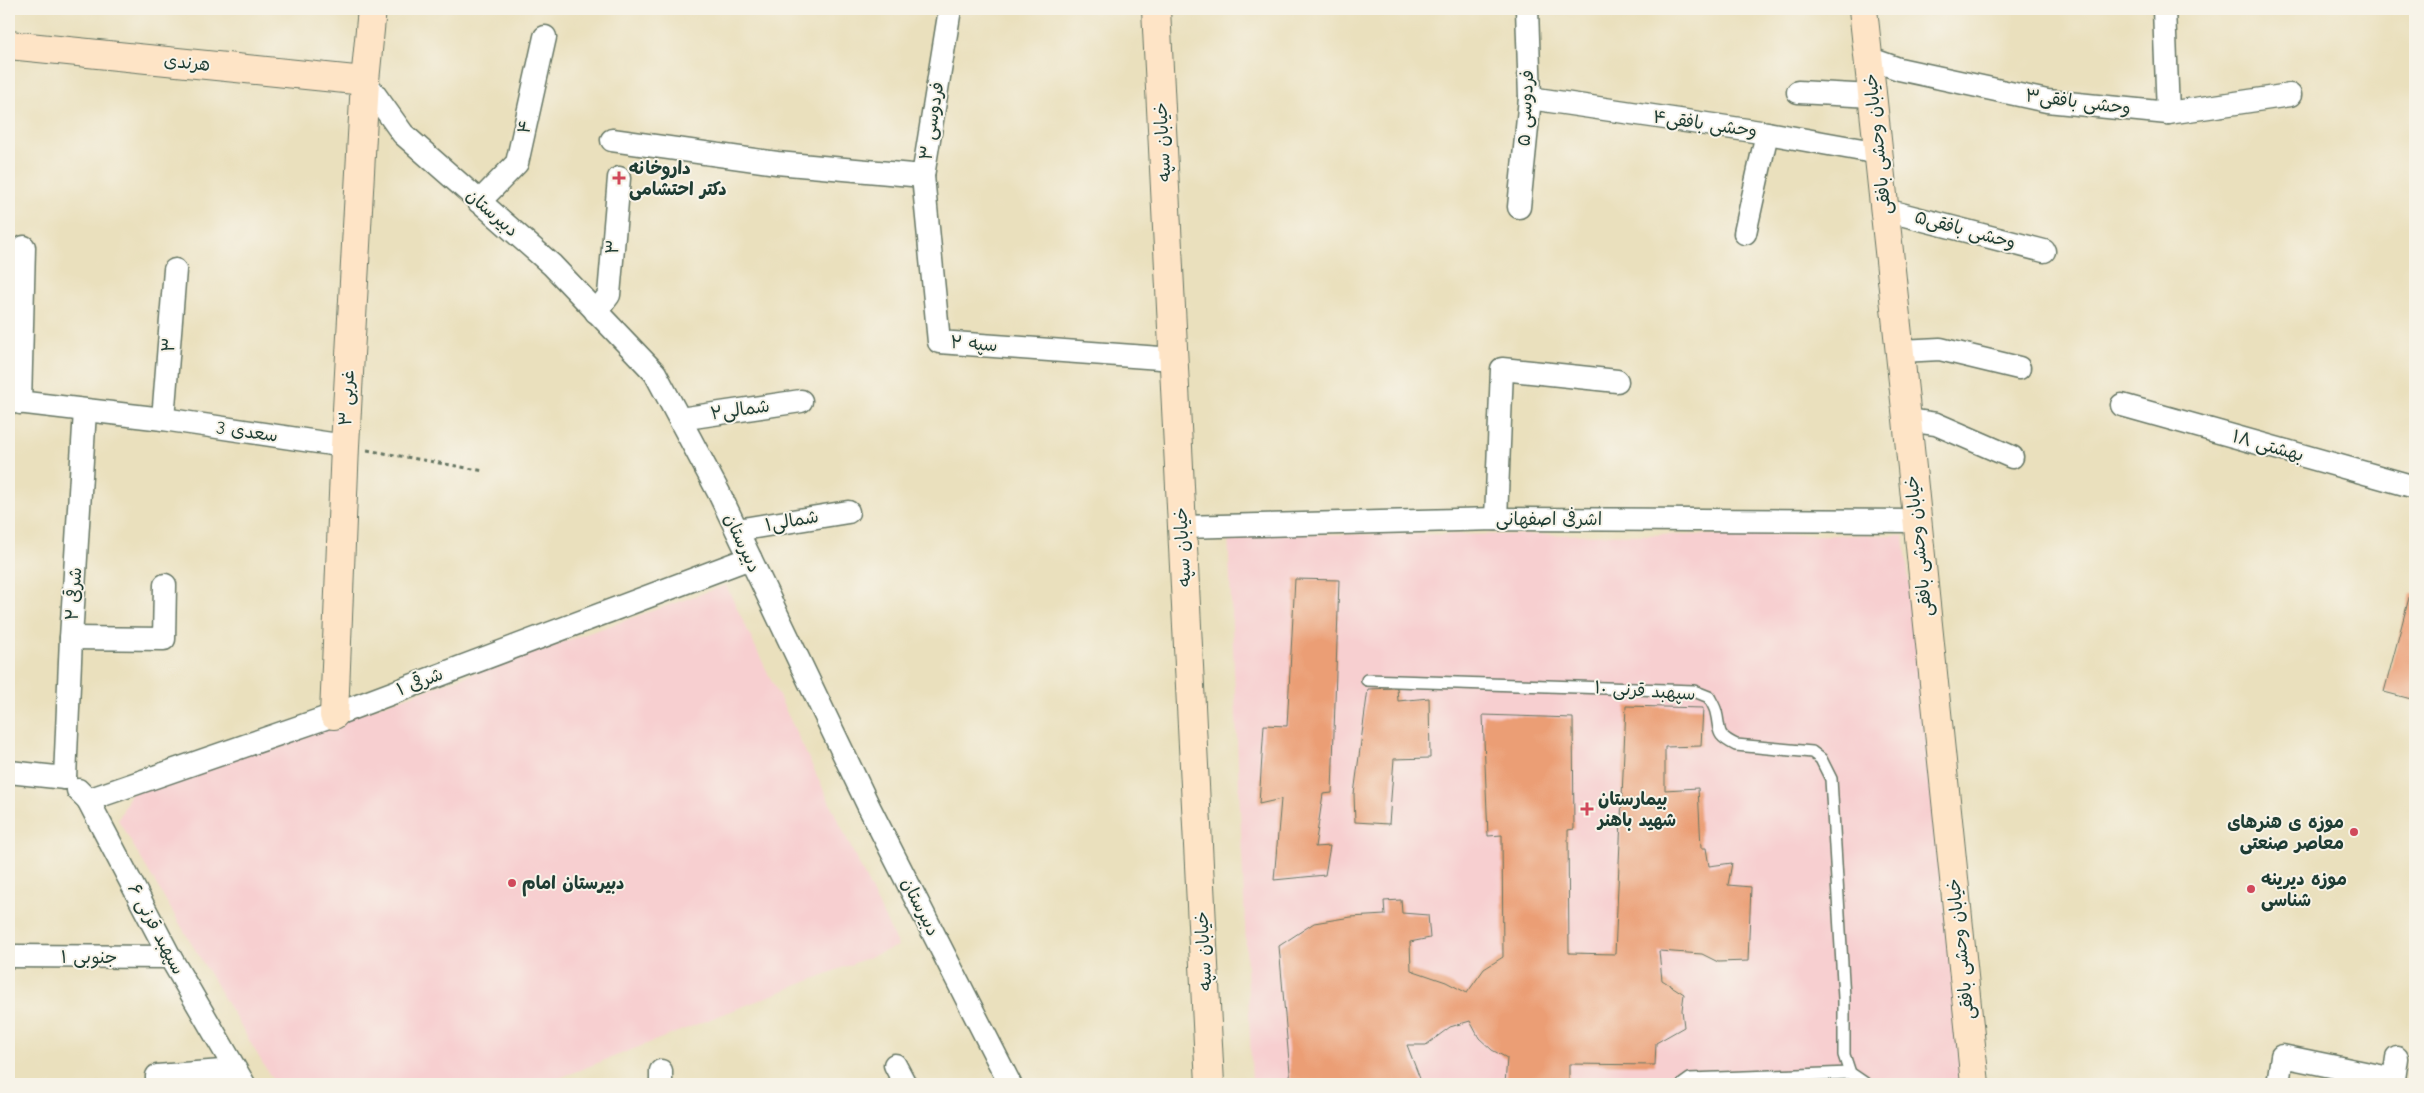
<svg xmlns="http://www.w3.org/2000/svg" width="2424" height="1093" font-family="'Comic Neue','Playpen Sans Arabic',sans-serif">
	<style>
		.built { fill: #f7cfd0 }
		.building { fill: #eb9e75 }
		.lines { fill: none; stroke-linecap: round; stroke-linejoin: round }
		.lane-casing { stroke: #667664; stroke-width: 14 }
		.street-casing { stroke: #667664; stroke-width: 25 }
		.secondary-casing { stroke: #667664; stroke-width: 30 }
		.path { stroke: #667664; stroke-width: 3; stroke-dasharray: 4 4; stroke-linecap: butt }
		.lane { stroke: #fff; stroke-width: 11 }
		.street { stroke: #fff; stroke-width: 22 }
		.secondary { stroke: #fee4c6; stroke-width: 28 }
		.poi-dot { fill: #d1495b; stroke: #f7f3e8; stroke-width: 2 }
		.labels { text-anchor: middle; dominant-baseline: central; stroke-width: 4; stroke-linejoin: round; paint-order: stroke }
		.street-label { font-size: 18px; fill: #1f3d34; stroke: #f7f3e8 }
		.poi-label { font-size: 18px; font-weight: bold; fill: #1f3d34; stroke: #f7f3e8; text-anchor: start }
	</style>
	<rect width="100%" height="100%" fill="#f7f3e8"/>
	<filter id="ink" filterUnits="userSpaceOnUse"><feTurbulence type="fractalNoise" baseFrequency=".02" numOctaves="2"/><feDisplacementMap in="SourceGraphic" scale="10" xChannelSelector="R" yChannelSelector="G"/><feConvolveMatrix kernelMatrix="1 2 1 2 8 2 1 2 1" color-interpolation-filters="sRGB"/></filter>
	<filter id="wash" filterUnits="userSpaceOnUse"><feTurbulence type="fractalNoise" baseFrequency=".0096" numOctaves="4" result="noise"/><feDisplacementMap in="SourceGraphic" scale="20" xChannelSelector="R" yChannelSelector="G"/><feGaussianBlur stdDeviation="1.12" result="paint"/><feColorMatrix in="noise" values="0 0 0 0 0 0 0 0 0 0 0 0 0 0 0 0 0 1.4 0 .05"/><feComposite in="paint" operator="in"/></filter>
	<g filter="url(#wash)">
		<rect width="100%" height="100%" fill="#eae0bd"/>
		<g class="built">
			<polygon points="1228,534 1904,535 1965,1084 1252,1084"/>
			<polygon points="726,585 898,946 544,1084 275,1084 118,820 131,793"/>
		</g>
		<g id="blocks">
			<g class="building">
				<polygon points="1295,579 1339,580 1332,793 1323,794 1315,847 1330,846 1325,875 1274,880 1281,799 1259,804 1264,725 1287,726"/>
				<polygon points="2410,594 2415,594 2415,700 2384,692"/>
				<polygon points="1397,688 1398,701 1429,698 1430,758 1394,759 1389,824 1355,822 1354,794 1368,689"/>
				<polygon points="1626,706 1703,708 1701,746 1665,747 1665,790 1698,788 1701,848 1706,848 1709,866 1732,863 1728,885 1751,887 1748,961 1718,962 1702,954 1659,951 1662,980 1684,994 1682,1010 1684,1027 1656,1043 1655,1065 1569,1064 1569,1084 1505,1084 1507,1058 1492,1050 1479,1038 1470,1021 1450,1027 1426,1045 1407,1045 1422,1084 1291,1084 1279,946 1314,923 1351,917 1385,915 1384,901 1401,900 1402,913 1428,915 1430,938 1410,942 1411,970 1446,982 1467,993 1484,969 1503,957 1502,835 1488,836 1483,715 1573,718 1574,829 1568,830 1569,953 1615,954"/>
			</g>
		</g>
	</g>
	<g filter="url(#ink)">
		<use href="#blocks" fill-opacity="0" stroke="#667664" stroke-width="1"/>
		<g class="lines">
			<g class="lane-casing">
				<g id="lane">
					<path d="M1367,680L1694,691L1709,697C1711,701 1715,707 1716,712C1721,731 1714,734 1736,745L1812,752L1821,759L1831,779L1844,998V1055L1850,1073L1866,1084"/>
					<polyline points="1683,1084 1690,1079 1850,1073"/>
				</g>
			</g>
			<g class="street-casing">
				<g id="street">
					<polyline points="2164,9 2168,113"/>
					<polyline points="1868,58 1899,69 2047,101 2168,113 2290,95"/>
					<polyline points="365,81 403,134 552,265 655,373 719,493 869,807 1010,1084"/>
					<polyline points="1798,92 1872,96"/>
					<polyline points="1530,98 1767,133 1879,153"/>
					<polyline points="612,140 777,163 923,176 950,9"/>
					<polyline points="923,176 939,342 1174,359"/>
					<polyline points="479,202 517,163 545,37"/>
					<polyline points="1519,207 1530,98 1527,9"/>
					<polyline points="1885,210 2044,251"/>
					<polyline points="1745,233 1767,133"/>
					<polyline points="596,312 609,295 619,178"/>
					<polyline points="1901,351 1940,349 2019,368"/>
					<polyline points="9,401 163,419 345,446"/>
					<polyline points="20,403 24,247"/>
					<polyline points="2122,405 2415,487"/>
					<polyline points="163,419 175,270"/>
					<polyline points="680,419 801,401"/>
					<polyline points="1907,420 1936,424 2012,457"/>
					<polyline points="1496,519 1502,369 1617,381"/>
					<polyline points="1182,527 1496,519 1916,521"/>
					<polyline points="737,530 848,512"/>
					<polyline points="71,638 164,639 165,585"/>
					<polyline points="9,772 65,778"/>
					<polyline points="65,778 71,638 85,411"/>
					<polyline points="78,790 88,800 170,957 244,1084"/>
					<polyline points="88,800 334,715 750,558"/>
					<polyline points="9,956 170,957"/>
					<polyline points="895,1065 905,1084"/>
					<polyline points="157,1084 157,1076 235,1070"/>
					<polyline points="661,1084 661,1071"/>
					<polyline points="2278,1084 2282,1056 2394,1079 2397,1058"/>
				</g>
			</g>
			<g class="secondary-casing">
				<g id="secondary">
					<polyline points="1156,9 1210,1084"/>
					<path d="M1863,9C1903,367 1938,726 1975,1084"/>
					<polyline points="9,45 365,81"/>
					<polyline points="334,715 345,446 365,81 372,9"/>
				</g>
			</g>
			<polyline class="path" points="367,450 484,471"/>
			<use href="#lane" class="lane"/>
			<use href="#street" class="street"/>
			<use href="#secondary" class="secondary"/>
		</g>
	</g>
	<g class="poi-dot">
		<path d="M616.5 170.5h5v5h5v5h-5v5h-5v-5h-5v-5h5z"/>
		<path d="M1584.5 801.5h5v5h5v5h-5v5h-5v-5h-5v-5h5z"/>
		<circle cx="2354" cy="832" r="5"/>
		<circle cx="512" cy="883" r="5"/>
		<circle cx="2251" cy="889" r="5"/>
	</g>
	<g class="labels">
		<g class="street-label">
			<text transform="translate(187 63) rotate(6)">هرندی</text>
			<text transform="translate(2078 102) rotate(7)">وحشی بافقی۳</text>
			<text transform="translate(1526 108) rotate(-87)">فردوسی ۵</text>
			<text transform="translate(932 121) rotate(-81)">فردوسی ۳</text>
			<text transform="translate(1705 124) rotate(8)">وحشی بافقی۴</text>
			<text transform="translate(525 127) rotate(-77)">۴</text>
			<text transform="translate(1163 142) rotate(-93)">خیابان سپه</text>
			<text transform="translate(1878 144) rotate(-96)">خیابان وحشی بافقی</text>
			<text transform="translate(492 213) rotate(41)">دبیرستان</text>
			<text transform="translate(1965 230) rotate(15)">وحشی بافقی۵</text>
			<text transform="translate(613 247) rotate(-85)">۳</text>
			<text transform="translate(974 344) rotate(4)">سپه ۲</text>
			<text transform="translate(169 345) rotate(-85)">۳</text>
			<text transform="translate(347 398) rotate(-87)">۳ غربی</text>
			<text transform="translate(740 410) rotate(-8)">شمالی۲</text>
			<text transform="translate(247 432) rotate(8)">سعدی 3</text>
			<text transform="translate(2268 446) rotate(16)">بهشتی ۱۸</text>
			<text x="1549" y="519">اشرفی اصفهانی</text>
			<text transform="translate(792 521) rotate(-10)">شمالی۱</text>
			<text transform="translate(742 543) rotate(65)">دبیرستان</text>
			<text transform="translate(1919 546) rotate(-96)">خیابان وحشی بافقی</text>
			<text transform="translate(1183 547) rotate(-93)">خیابان سپه</text>
			<text transform="translate(74 594) rotate(-86)">شرقی ۲</text>
			<text transform="translate(420 682) rotate(-21)">شرقی ۱</text>
			<text transform="translate(1645 691) rotate(4)">سپهبد قرنی ۱۰</text>
			<text transform="translate(920 907) rotate(63)">دبیرستان</text>
			<text transform="translate(156 929) rotate(62)">سپهبد قرنی ۶</text>
			<text transform="translate(1961 949) rotate(-96)">خیابان وحشی بافقی</text>
			<text transform="translate(1204 951) rotate(-93)">خیابان سپه</text>
			<text x="89" y="957">۱ جنوبی</text>
		</g>
		<g class="poi-label">
			<text x="629" y="168">داروخانه<tspan x="629" dy="21">دکتر احتشامی</tspan></text>
			<text x="1598" y="799">بیمارستان<tspan x="1598" dy="21">شهید باهنر</tspan></text>
			<text x="2344" y="822" text-anchor="end">موزه ی هنرهای<tspan x="2344" dy="21">معاصر صنعتی</tspan></text>
			<text x="2261" y="879">موزه دیرینه<tspan x="2261" dy="21">شناسی</tspan></text>
			<text x="522" y="883">دبیرستان امام</text>
		</g>
	</g>
	<rect width="2424" height="1093" fill="none" stroke="#f7f3e8" stroke-width="30"/>
</svg>
